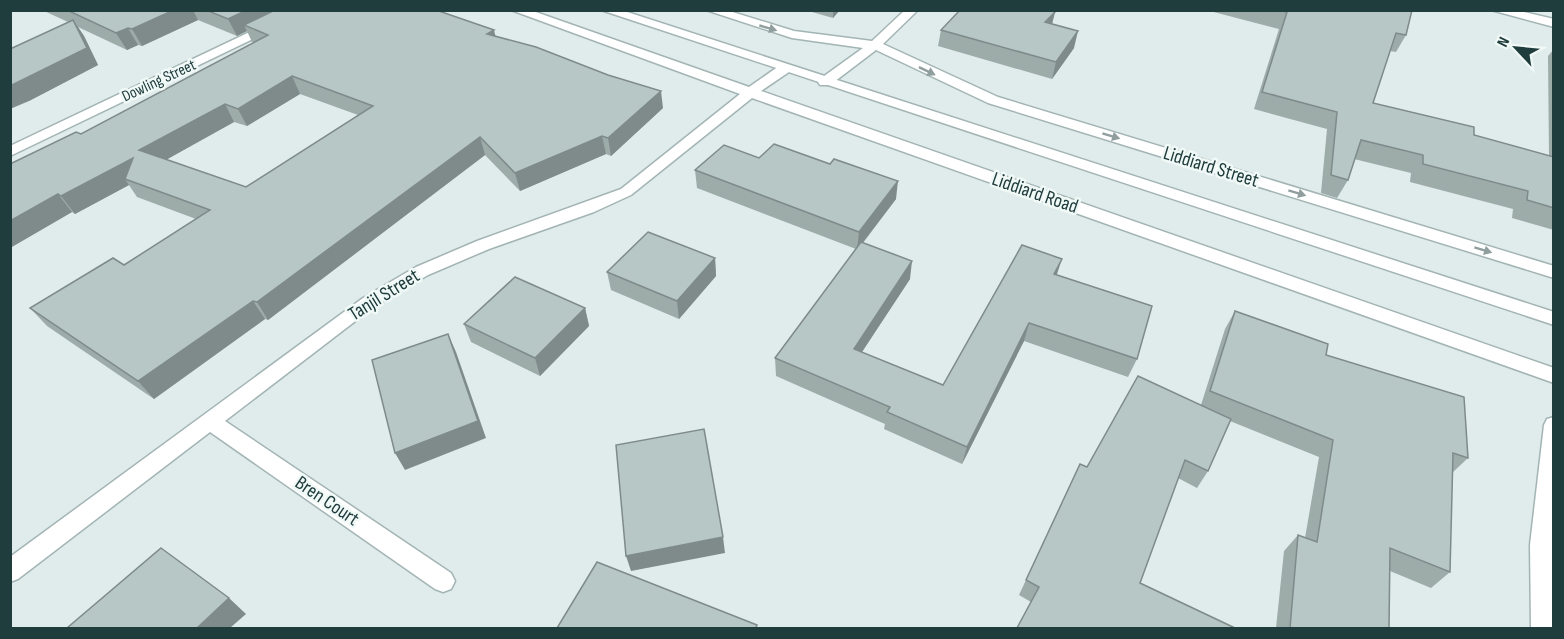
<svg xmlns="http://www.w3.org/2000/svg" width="1564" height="639" font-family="'Sofia Sans Condensed',sans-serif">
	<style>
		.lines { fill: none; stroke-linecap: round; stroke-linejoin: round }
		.minor-casing { stroke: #a3b4b4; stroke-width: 3 }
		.tertiary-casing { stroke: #a3b4b4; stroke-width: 3 }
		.minor { fill: #fff; fill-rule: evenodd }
		.tertiary { fill: #fff; fill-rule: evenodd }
		.wall { fill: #9daba9; fill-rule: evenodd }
		.shaded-wall { fill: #7f8b8a }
		.building { fill: #b6c7c5; stroke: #7f8b8a; stroke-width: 1.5; fill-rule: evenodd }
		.oneway { fill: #909e9e }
		.labels { text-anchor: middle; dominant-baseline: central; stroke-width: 5; stroke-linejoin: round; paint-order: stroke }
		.far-street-label { font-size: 16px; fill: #203d3e; stroke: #f1f9f7 }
		.street-label { font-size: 20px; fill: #203d3e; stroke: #f1f9f7 }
	</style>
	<rect width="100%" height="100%" fill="#e0eceb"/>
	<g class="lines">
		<g class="minor-casing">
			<g id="minor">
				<polygon points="296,10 313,10 10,156 10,146"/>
				<polygon points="511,10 530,10 749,87 779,66 789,66 791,69 789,72 761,91 1554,368 1554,383 752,98 631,195 594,212 489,249 428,275 375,306 225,421 451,573 455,581 451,589 443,592 435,589 210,432 18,579 10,582 10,557 363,298 416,267 477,241 621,189 740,94"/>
				<polygon points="706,10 726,10 794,31 872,41 905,10 918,10 883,44 998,97 1554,266 1554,278 988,103 876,50 830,85 820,85 818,82 820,79 863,48 792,38"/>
				<polygon points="1491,10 1515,10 1554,19 1554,27"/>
				<polygon points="1554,417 1554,628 1531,628 1530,545 1544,425 1547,419"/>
			</g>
		</g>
		<g class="tertiary-casing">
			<polygon id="tertiary" points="601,10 621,10 1554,312 1554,325"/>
		</g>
		<use href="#minor" class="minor"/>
		<use href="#tertiary" class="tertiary"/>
	</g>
	<g class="wall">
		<path d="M42,10H436L663,108L611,156L606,154L520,191L485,155L268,320L265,319L154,399L47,326L30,308L124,265L196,219L137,197L129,185L75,214L72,212L10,248V164L81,134L254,43L252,42L247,31L237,36L198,20L142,46L138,45L127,50L78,27L84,36L98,65L29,101L68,22ZM300,94L358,115L246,187L166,160L234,122L247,126Z"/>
		<polygon points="805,10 840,10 833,18"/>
		<polygon points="1206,10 1412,10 1406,35 1396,52 1390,51 1373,103 1474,135 1549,156 1548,56 1554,49 1554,230 1512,218 1513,209 1410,182 1411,173 1354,159 1348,180 1337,198 1321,193 1327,129 1254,109 1279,29"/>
		<polygon points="1055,12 1052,24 1074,48 1052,79 938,46 941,30"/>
		<polygon points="759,158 896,199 863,243 910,279 862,352 943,385 1057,275 1137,359 1128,377 1024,341 962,464 884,429 885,424 776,376 775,358 856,249 697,188 695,170"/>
		<polygon points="715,258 716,276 679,319 611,290 607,272"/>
		<polygon points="585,308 589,326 540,376 471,342 464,324"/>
		<polygon points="1235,311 1326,355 1468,458 1452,473 1450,572 1431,588 1390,571 1389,628 1276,628 1284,551 1298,535 1305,538 1319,457 1230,421 1208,471 1197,488 1178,478 1031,602 1019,595 1080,464 1087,467 1201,405 1225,329"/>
	</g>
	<g class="shaded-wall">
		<polygon points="174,10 193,10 198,20 142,46 132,29"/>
		<polygon points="247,10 290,10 244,25 247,31 237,36 228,19"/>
		<polygon points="833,10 840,10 833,18"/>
		<polygon points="1055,12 1051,28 1045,22"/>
		<polygon points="73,20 84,36 98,65 29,101 10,109 10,86"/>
		<polygon points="128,28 138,45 127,50 116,33"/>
		<polygon points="494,30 498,47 487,34"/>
		<polygon points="1078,31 1074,48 1052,79 1056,62"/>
		<polygon points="292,76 300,94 247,126 238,109"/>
		<polygon points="661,91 663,108 611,156 608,138"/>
		<polygon points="225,104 234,122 151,168 139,150"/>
		<polygon points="602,136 606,154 520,191 515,173"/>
		<polygon points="480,137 485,155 268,320 257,302"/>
		<polygon points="133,158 125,179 129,185 75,214 61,196"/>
		<polygon points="898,181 896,199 857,250 859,232"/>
		<polygon points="58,194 72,212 10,248 10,221"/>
		<polygon points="715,258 716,276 679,319 677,301"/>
		<polygon points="1062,259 1056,277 1054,274"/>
		<polygon points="912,261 910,279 852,367 854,349"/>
		<polygon points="253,301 265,319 154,399 138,381"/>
		<polygon points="585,308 589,326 540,376 535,358"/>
		<polygon points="1029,323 1024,341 962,464 967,447"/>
		<polygon points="448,334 456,352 486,438 405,470 395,453"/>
		<polygon points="723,537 725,553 631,571 626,556"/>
		<polygon points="229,598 246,614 230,628 197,628"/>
	</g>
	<g class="building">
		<polygon points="67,10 174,10 132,29 128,28 116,33"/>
		<polygon points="206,10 247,10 228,19"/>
		<path d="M275,10H436L494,30L487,34L536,47L608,75L661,91L608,138L602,136L515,173L480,137L257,302L253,301L138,381L30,308L113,258L124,265L210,210L125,179L133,158L61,196L58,194L10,221V164L76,132L81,134L268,35L244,25ZM292,76L373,106L246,187L139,150L225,104L238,109Z"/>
		<polygon points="960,10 1050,10 1055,12 1045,22 1078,31 1056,62 941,30"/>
		<polygon points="1279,10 1412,10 1406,35 1396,33 1373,103 1474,127 1474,135 1554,157 1554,208 1527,200 1528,191 1423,164 1423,155 1361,140 1348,180 1331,175 1337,112 1262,92 1287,12"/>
		<polygon points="73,20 87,48 10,86 10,49"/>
		<polygon points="774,144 830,164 834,159 898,181 859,232 695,170 724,145 759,158"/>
		<polygon points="648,232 715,258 677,301 607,272"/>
		<polygon points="861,242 912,261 854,349 943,385 1022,245 1062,259 1054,274 1152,306 1137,359 1029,323 967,447 887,412 890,407 775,358"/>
		<polygon points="515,277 585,308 535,358 464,324"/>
		<polygon points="1235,311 1328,344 1326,355 1464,397 1468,458 1453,453 1450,572 1390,548 1389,628 1290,628 1298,535 1317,542 1333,440 1210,391"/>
		<polygon points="448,334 478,421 395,453 372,360"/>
		<polygon points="1138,376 1231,419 1208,471 1185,460 1140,583 1235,628 1017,628 1039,587 1026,580 1080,464 1087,467"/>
		<polygon points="704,429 723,537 626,556 616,445"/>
		<polygon points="161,548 229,598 197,628 67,628"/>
		<polygon points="597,562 757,625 756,628 557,628"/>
	</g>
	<defs><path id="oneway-solid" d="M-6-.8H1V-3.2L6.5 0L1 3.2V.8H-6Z" transform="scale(1.5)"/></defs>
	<g class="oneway">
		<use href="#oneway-solid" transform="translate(768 28) rotate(16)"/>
		<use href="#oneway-solid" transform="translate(927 71) rotate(26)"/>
		<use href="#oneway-solid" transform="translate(1111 136) rotate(17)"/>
		<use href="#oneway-solid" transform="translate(1297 193) rotate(17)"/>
		<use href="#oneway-solid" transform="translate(1483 250) rotate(17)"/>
	</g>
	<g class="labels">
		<g class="far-street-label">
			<text transform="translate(159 81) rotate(-25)">Dowling Street</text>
		</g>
		<g class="street-label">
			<text transform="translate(1211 167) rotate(17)">Liddiard Street</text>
			<text transform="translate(1035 193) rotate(19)">Liddiard Road</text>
			<text transform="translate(384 295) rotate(-32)">Tanjil Street</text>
			<text transform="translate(327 501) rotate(34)">Bren Court</text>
		</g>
	</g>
	<rect width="1564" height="639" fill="none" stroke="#203d3e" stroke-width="24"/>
	<g transform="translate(1516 48) rotate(296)" stroke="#f1f9f7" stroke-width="4.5" paint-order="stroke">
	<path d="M0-4.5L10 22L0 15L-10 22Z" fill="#203d3e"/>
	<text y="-9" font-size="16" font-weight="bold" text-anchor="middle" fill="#203d3e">N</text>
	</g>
</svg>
